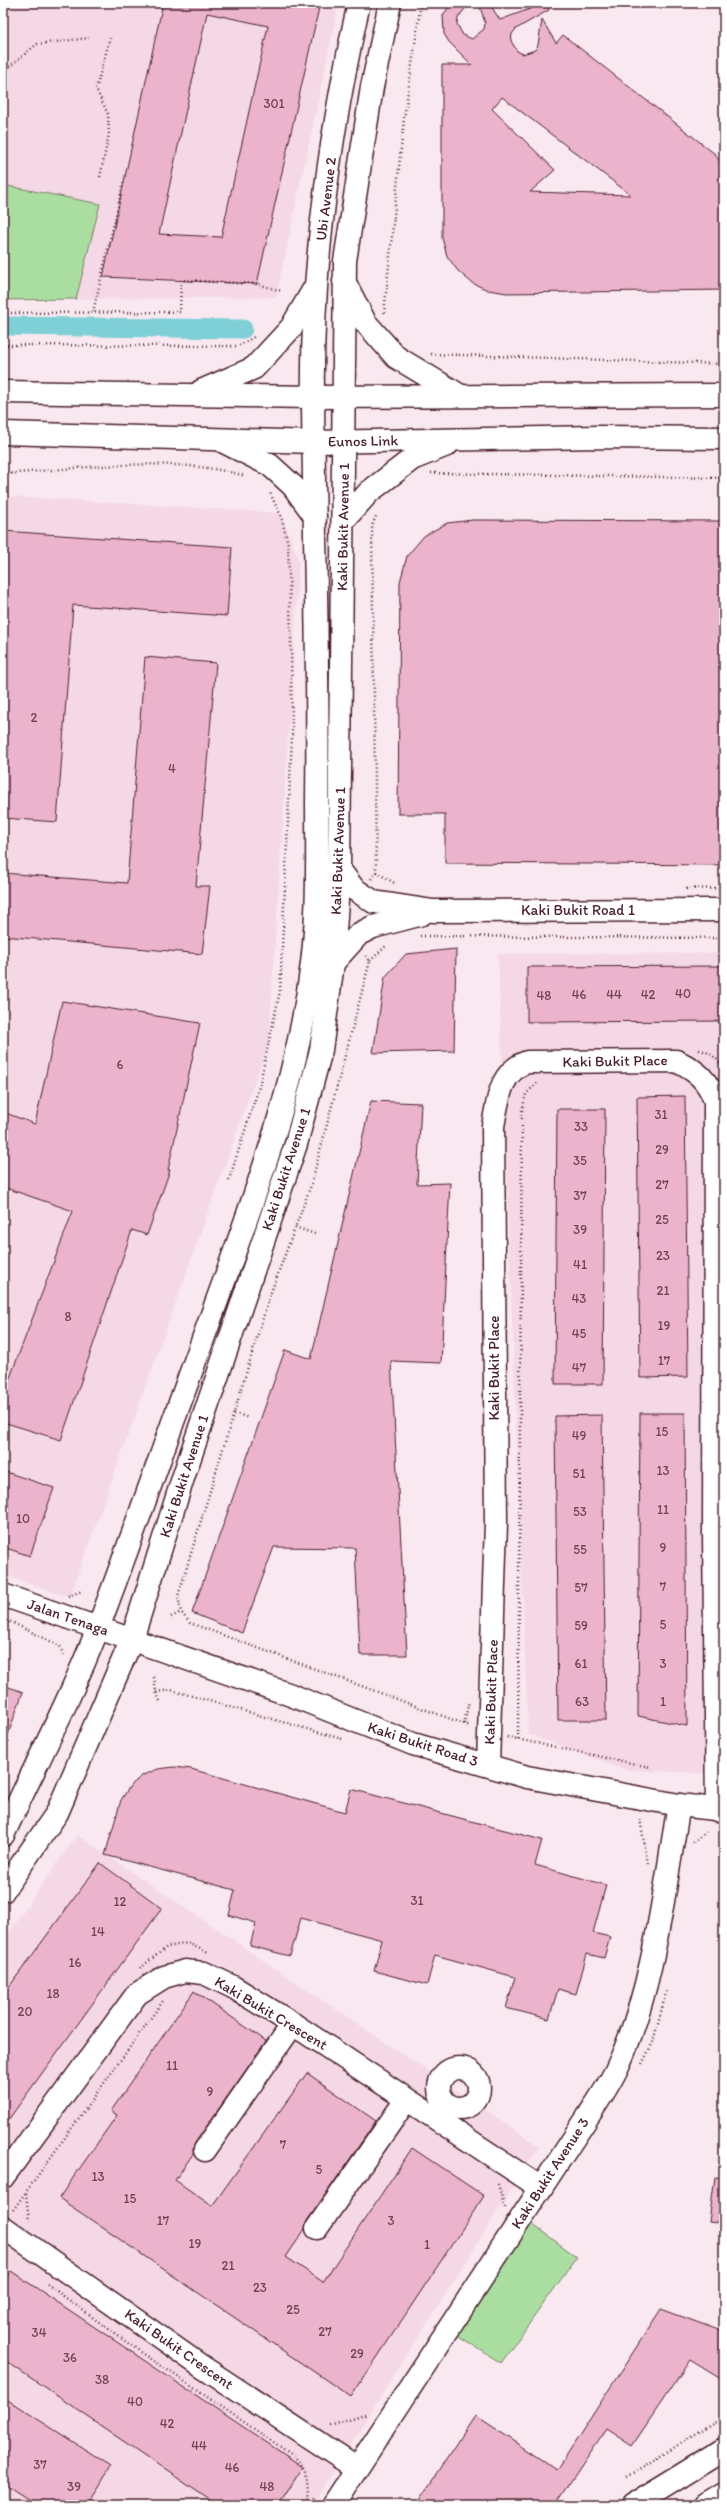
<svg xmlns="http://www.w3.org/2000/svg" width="727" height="2508" font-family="Itim,sans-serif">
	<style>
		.built { fill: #f5d8e5 }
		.green { fill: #aadea0; stroke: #7a7e66 }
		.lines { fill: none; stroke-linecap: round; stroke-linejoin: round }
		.canal { stroke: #7fd0d6; stroke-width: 19 }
		.building { fill: #ebb4cc; stroke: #4a1f2b; fill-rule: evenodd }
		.minor-casing { stroke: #4a1f2b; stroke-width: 25 }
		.major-casing { stroke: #4a1f2b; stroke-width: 25 }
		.highway-casing { stroke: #4a1f2b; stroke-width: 25 }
		.path { stroke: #4a1f2b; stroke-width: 2.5; stroke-dasharray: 1 3; stroke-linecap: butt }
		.minor { stroke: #fff; stroke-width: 22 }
		.major { stroke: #fff; stroke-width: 22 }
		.highway { stroke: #fff; stroke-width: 22 }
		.labels { text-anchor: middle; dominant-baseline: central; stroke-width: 4; stroke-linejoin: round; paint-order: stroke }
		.number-label { font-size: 13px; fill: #724453 }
		.street-label { font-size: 15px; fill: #4a1f2b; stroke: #fff }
	</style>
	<rect width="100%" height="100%" fill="#f9e8f0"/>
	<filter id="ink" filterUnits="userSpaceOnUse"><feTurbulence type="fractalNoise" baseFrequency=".025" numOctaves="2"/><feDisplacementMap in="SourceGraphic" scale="8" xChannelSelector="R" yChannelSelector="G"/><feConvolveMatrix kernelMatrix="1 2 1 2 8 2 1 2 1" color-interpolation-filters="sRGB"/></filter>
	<g filter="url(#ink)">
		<g class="built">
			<polygon points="3,3 339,3 276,297 76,299 100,204 3,185"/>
			<polygon points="3,496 281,513 299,562 269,1042 70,1597 3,1575"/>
			<polygon points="724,953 724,1774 625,1770 528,1734 498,954"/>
			<polygon points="77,1835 539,2146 312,2505 3,2505 3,1941"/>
		</g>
		<g class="green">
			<polygon points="3,185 100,204 76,299 3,300"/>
			<polygon points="525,2219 577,2257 501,2363 451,2331"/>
		</g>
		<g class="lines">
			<polyline class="canal" points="3,326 243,329"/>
		</g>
		<g class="building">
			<path d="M163,3H320L257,284L103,277ZM207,13L268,26L221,237L159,234Z"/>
			<path d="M452,3H469L458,18L457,24L463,35L472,39L484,29L485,23L479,3H489L500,20L546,3L549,10L516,29L512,34L511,41L517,51L523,54L535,50L538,45L542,20L556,43L563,35L715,154L724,168V290L507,293L488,290L472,283L458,271L447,256L442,238V65H472L449,42L444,34L443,15ZM502,97L631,195L530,192L555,170L492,109Z"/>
			<polygon points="473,520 724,521 723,865 445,863 445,814 398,814 400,582 407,556 424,536 447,523"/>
			<polygon points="3,531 232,547 227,616 73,605 57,822 3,818"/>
			<polygon points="145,657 216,663 196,886 210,886 202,954 3,936 3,873 127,883"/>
			<polygon points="456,949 454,1051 373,1053 385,977 406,954"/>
			<polygon points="724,966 724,1021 527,1022 527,967"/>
			<polygon points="62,1001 200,1023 168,1170 170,1170 147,1235 132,1230 61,1440 3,1422 3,1396 73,1211 3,1187 3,1112 35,1124"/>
			<polygon points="685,1096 688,1377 640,1378 637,1097"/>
			<polygon points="371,1101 421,1103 417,1184 450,1183 441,1363 391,1361 407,1655 360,1655 355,1548 274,1547 242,1633 192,1613 285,1350 311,1359"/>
			<polygon points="557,1109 605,1109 603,1384 555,1384"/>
			<polygon points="640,1413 685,1413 687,1726 638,1716"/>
			<polygon points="602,1415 606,1720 558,1720 555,1416"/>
			<polygon points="3,1471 54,1488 30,1556 3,1547"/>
			<polygon points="3,1685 23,1692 5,1743 3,1743"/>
			<polygon points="174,1767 191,1769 345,1812 351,1789 542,1840 535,1865 606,1885 593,1933 610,1937 604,1958 587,1954 576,1994 558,1989 549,2019 506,2008 515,1977 435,1955 427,1985 374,1971 382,1940 301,1918 290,1956 250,1946 256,1923 229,1915 235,1890 105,1855 121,1800 130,1786 143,1775 158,1769"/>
			<polygon points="100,1863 162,1908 3,2127 3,1995"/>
			<polygon points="194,1991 266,2041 195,2143 193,2154 175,2180 212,2206 307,2073 376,2121 307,2221 305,2229 286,2257 323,2282 412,2148 484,2196 351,2397 59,2198 117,2115 111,2111"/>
			<polygon points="715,2177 724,2178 724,2224 709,2222"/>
			<polygon points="11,2271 303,2467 278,2505 217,2505 3,2359 3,2282"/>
			<polygon points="661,2309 724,2332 724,2381 690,2360 632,2446 606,2429 555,2505 416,2505 475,2416 557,2470"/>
			<polygon points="3,2397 111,2466 86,2505 37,2505 3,2483"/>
		</g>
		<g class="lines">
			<g class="minor-casing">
				<g id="minor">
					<polyline points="339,869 354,889 374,902 433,911 724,910"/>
					<polyline points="333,963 359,934 373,927 422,914"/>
					<polyline points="3,1595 291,1695 413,1744 527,1777 679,1805 724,1810"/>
					<path d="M488,1765L496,1523L493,1126C498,1101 499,1072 527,1062L676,1061C696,1070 708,1080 715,1101L714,1533L717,1810"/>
					<circle cx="459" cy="2088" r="20"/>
					<polyline points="205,2150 293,2024"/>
					<polyline points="3,2177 137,1994 164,1977 185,1971 204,1973 233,1987 293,2024 541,2188"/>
					<polyline points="3,2227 201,2366 356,2468"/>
					<polyline points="317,2228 406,2100"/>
					<path d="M333,2505L587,2118C598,2101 610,2084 618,2066C654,1987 664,1890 679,1805"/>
				</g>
			</g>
			<g class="major-casing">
				<g id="major">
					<path d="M3,1835C35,1766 71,1698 98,1628C134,1533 167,1437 202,1342C244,1225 293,1102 310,978C319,919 317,858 317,798C319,664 314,532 313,398C311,266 330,132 359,3"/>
					<polyline points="3,1891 57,1813 132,1639 183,1478 296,1144 321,1050 333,963 339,869 345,261 372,87 390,3"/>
				</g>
			</g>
			<g class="highway-casing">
				<g id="highway">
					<polyline points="344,281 365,322 396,357 459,395"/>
					<polyline points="201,391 254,368 291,328 315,287"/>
					<polyline points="3,392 312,397 724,395"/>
					<polyline points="3,433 314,442 598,437 724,438"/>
					<polyline points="224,442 270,465 293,486 315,516"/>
					<polyline points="343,521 369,492 412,459 447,445"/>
					<polyline points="633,2505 724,2449"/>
					<polyline points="706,2505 724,2494"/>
				</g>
			</g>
			<g class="path">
				<polyline points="3,72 37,44 89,38"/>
				<polyline points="100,177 109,134 108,114 96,89 110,38"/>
				<polyline points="93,312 124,181"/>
				<polyline points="3,313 180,312 181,280 257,284 282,291"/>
				<polyline points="384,313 404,119 421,3"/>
				<polyline points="3,345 238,346 254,337"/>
				<polyline points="431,354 724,364"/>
				<polyline points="431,473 724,478"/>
				<path d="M3,474C80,469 170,454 245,476"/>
				<polyline points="376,872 396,884"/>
				<polyline points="371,879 376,872 372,526 376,516"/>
				<polyline points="686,889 724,888"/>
				<polyline points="420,936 724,938"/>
				<polyline points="366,956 370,961 311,1185 270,1295 178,1596 181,1612 190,1623 470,1726"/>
				<polyline points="370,961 387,945"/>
				<path d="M699,1050C710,1051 719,1060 724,1070"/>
				<polyline points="229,1180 259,1087 280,991 292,737 291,637 288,544 281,516 270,493"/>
				<polyline points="295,1227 315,1234"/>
				<polyline points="234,1413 249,1418"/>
				<polyline points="68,1596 82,1591"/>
				<polyline points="171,1617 181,1612"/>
				<polyline points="3,1618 60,1646 64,1657"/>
				<polyline points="3,1634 9,1621"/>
				<polyline points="154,1677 156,1692 160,1701"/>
				<polyline points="156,1692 171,1690 342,1739"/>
				<polyline points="464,1724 469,1701"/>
				<polyline points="507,1737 650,1767"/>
				<polyline points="518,1739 522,1111 526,1094 539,1081"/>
				<polyline points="640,1819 648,1864"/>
				<polyline points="693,1842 706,1832"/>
				<polyline points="140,1968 167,1947 188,1943 208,1953"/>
				<polyline points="642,2064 653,2042 667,1989"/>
				<polyline points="498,2184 505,2208"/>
				<polyline points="26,2193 29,2221"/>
				<polyline points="13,2210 163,2001"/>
				<polyline points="3,2255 9,2256"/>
				<polyline points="47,2284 125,2341 294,2456 306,2470 309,2503"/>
				<polyline points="330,2426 368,2414"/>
				<polyline points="626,2477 724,2417"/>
				<polyline points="309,2505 314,2497"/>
			</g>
			<use href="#minor" class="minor"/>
			<use href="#major" class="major"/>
			<use href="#highway" class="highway"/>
		</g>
	</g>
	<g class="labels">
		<g class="number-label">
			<text x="274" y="103">301</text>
			<text x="34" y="717">2</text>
			<text x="172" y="768">4</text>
			<text x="683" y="993">40</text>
			<text x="579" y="994">46</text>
			<text x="614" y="994">44</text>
			<text x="648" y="994">42</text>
			<text x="544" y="995">48</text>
			<text x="120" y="1064">6</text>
			<text x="661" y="1114">31</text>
			<text x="581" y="1126">33</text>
			<text x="662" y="1149">29</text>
			<text x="580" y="1160">35</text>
			<text x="662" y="1184">27</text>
			<text x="580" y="1195">37</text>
			<text x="662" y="1219">25</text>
			<text x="580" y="1229">39</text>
			<text x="663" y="1255">23</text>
			<text x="580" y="1264">41</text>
			<text x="663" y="1290">21</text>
			<text x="579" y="1298">43</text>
			<text x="68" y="1316">8</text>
			<text x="664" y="1325">19</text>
			<text x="579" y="1333">45</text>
			<text x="664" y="1360">17</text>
			<text x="579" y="1367">47</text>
			<text x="662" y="1431">15</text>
			<text x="579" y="1435">49</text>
			<text x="663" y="1470">13</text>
			<text x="579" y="1473">51</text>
			<text x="663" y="1509">11</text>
			<text x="580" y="1511">53</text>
			<text x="23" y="1518">10</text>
			<text x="663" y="1547">9</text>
			<text x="580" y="1549">55</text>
			<text x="663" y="1586">7</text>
			<text x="581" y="1587">57</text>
			<text x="663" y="1624">5</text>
			<text x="581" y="1625">59</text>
			<text x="581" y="1663">61</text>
			<text x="663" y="1663">3</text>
			<text x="582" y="1701">63</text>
			<text x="663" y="1701">1</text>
			<text x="417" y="1900">31</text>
			<text x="120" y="1901">12</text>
			<text x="98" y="1931">14</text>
			<text x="75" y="1962">16</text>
			<text x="53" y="1993">18</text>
			<text x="25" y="2011">20</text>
			<text x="172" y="2065">11</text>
			<text x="210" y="2091">9</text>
			<text x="283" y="2144">7</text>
			<text x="319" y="2169">5</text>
			<text x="98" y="2176">13</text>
			<text x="130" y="2198">15</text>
			<text x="163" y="2220">17</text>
			<text x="391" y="2220">3</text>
			<text x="195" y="2243">19</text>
			<text x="427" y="2244">1</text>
			<text x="228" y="2265">21</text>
			<text x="260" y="2287">23</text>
			<text x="293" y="2309">25</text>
			<text x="325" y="2331">27</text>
			<text x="39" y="2332">34</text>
			<text x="357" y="2353">29</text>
			<text x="70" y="2357">36</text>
			<text x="102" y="2379">38</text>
			<text x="135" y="2401">40</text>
			<text x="167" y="2423">42</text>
			<text x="199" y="2445">44</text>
			<text x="40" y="2464">37</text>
			<text x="232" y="2467">46</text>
			<text x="74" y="2486">39</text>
			<text x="267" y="2486">48</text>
		</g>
		<g class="street-label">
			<text transform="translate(326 199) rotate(-83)">Ubi Avenue 2</text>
			<text transform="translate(363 441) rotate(-1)">Eunos Link</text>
			<text transform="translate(343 527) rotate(-89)">Kaki Bukit Avenue 1</text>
			<text transform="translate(338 851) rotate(-88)">Kaki Bukit Avenue 1</text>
			<text x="578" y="910">Kaki Bukit Road 1</text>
			<text transform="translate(615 1061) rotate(-1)">Kaki Bukit Place</text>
			<text transform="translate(286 1169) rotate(-72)">Kaki Bukit Avenue 1</text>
			<text transform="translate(494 1368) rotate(-90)">Kaki Bukit Place</text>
			<text transform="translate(184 1476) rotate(-72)">Kaki Bukit Avenue 1</text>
			<text transform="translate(68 1617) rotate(19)">Jalan Tenaga</text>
			<text transform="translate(491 1692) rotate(-88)">Kaki Bukit Place</text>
			<text transform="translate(423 1744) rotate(18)">Kaki Bukit Road 3</text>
			<text transform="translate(271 2013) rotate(31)">Kaki Bukit Crescent</text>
			<text transform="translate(550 2173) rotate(-57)">Kaki Bukit Avenue 3</text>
			<text transform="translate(179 2349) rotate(35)">Kaki Bukit Crescent</text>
		</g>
	</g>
	<rect width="727" height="2508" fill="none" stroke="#fff" stroke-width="16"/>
	<rect x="8" y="8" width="711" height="2492" fill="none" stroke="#4a1f2b" stroke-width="1.5" filter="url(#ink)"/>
</svg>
